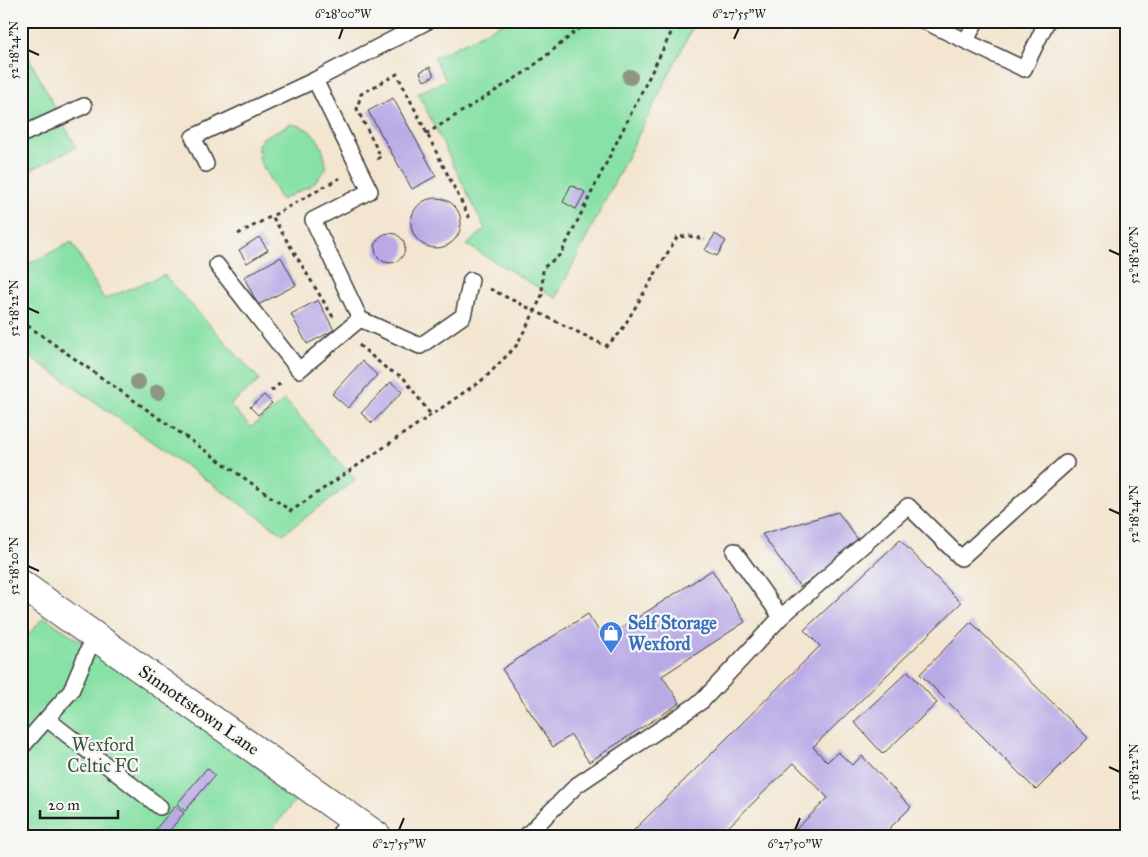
<svg xmlns="http://www.w3.org/2000/svg" width="1148" height="857" font-family="'IM FELL Great Primer',serif">
	<style>
		.green { fill: #88e1a6; stroke: #527e61 }
		.building { fill: #b9aae6 }
		.lines { fill: none; stroke-linecap: round; stroke-linejoin: round }
		.lane-casing { stroke: #3c3a37; stroke-width: 18 }
		.secondary-casing { stroke: #3c3a37; stroke-width: 30 }
		.path { stroke: #3c3a37; stroke-width: 3; stroke-dasharray: 4 4; stroke-linecap: butt }
		.lane { stroke: #fff; stroke-width: 15 }
		.secondary { stroke: #fff; stroke-width: 28 }
		.tree { fill: #8e9783 }
		.ticks { fill: none; stroke: #1c1c1c; stroke-width: 2 }
		.labels { text-anchor: middle; dominant-baseline: central; stroke-width: 4.5; stroke-linejoin: round; paint-order: stroke }
		.shop-label { font-size: 18px; font-weight: bold; fill: #366cbe; stroke: #f6f6f2; text-anchor: start }
		.street-label { font-size: 18px; fill: #1c1c1c; stroke: #f6f6f2 }
		.park-label { font-size: 18px; fill: #3c5745; stroke: #f6f6f2 }
		.neatline { fill: none; stroke: #1c1c1c; stroke-width: 2 }
		.ticks-label { font-size: 12px; text-anchor: middle; fill: #1c1c1c }
	</style>
	<rect width="100%" height="100%" fill="#f6f6f2"/>
	<filter id="ink" filterUnits="userSpaceOnUse"><feTurbulence type="fractalNoise" baseFrequency=".02" numOctaves="2"/><feDisplacementMap in="SourceGraphic" scale="10" xChannelSelector="R" yChannelSelector="G"/><feConvolveMatrix kernelMatrix="1 2 1 2 8 2 1 2 1" color-interpolation-filters="sRGB"/></filter>
	<filter id="wash" filterUnits="userSpaceOnUse"><feTurbulence type="fractalNoise" baseFrequency=".0096" numOctaves="4" result="noise"/><feDisplacementMap in="SourceGraphic" scale="20" xChannelSelector="R" yChannelSelector="G"/><feGaussianBlur stdDeviation="1.12" result="paint"/><feColorMatrix in="noise" values="0 0 0 0 0 0 0 0 0 0 0 0 0 0 0 0 0 1.4 0 .05"/><feComposite in="paint" operator="in"/></filter>
	<g filter="url(#wash)">
		<rect width="100%" height="100%" fill="#f3e5cf"/>
		<g class="green">
			<polygon points="507,21 696,21 556,298 467,245 485,229 418,93 446,80 434,58"/>
			<polygon points="21,43 76,147 21,175"/>
			<path d="M291,124C315,127 325,146 326,169L312,185L281,200L259,159L258,145L264,137Z"/>
			<polygon points="72,242 104,299 164,275 260,380 230,405 251,427 285,400 356,480 283,534 21,350 21,267"/>
			<polygon points="44,617 124,670 298,797 267,836 21,836 21,643"/>
		</g>
		<g id="blocks">
			<g class="building">
				<polygon points="21,21 39,21 21,30"/>
				<polygon points="430,67 434,76 424,81 420,72"/>
				<polygon points="393,98 436,176 412,189 368,111"/>
				<polygon points="571,185 585,192 576,209 563,202"/>
				<circle cx="436" cy="223" r="25"/>
				<circle cx="390" cy="248" r="15"/>
				<polygon points="715,234 726,241 717,256 705,250"/>
				<polygon points="259,237 268,250 247,263 239,250"/>
				<polygon points="281,257 296,285 258,305 244,277"/>
				<polygon points="318,300 334,330 307,344 291,314"/>
				<polygon points="362,361 377,375 348,408 332,394"/>
				<polygon points="391,382 402,392 372,423 361,413"/>
				<polygon points="264,395 272,403 258,415 250,407"/>
				<polygon points="838,512 861,544 800,587 762,534"/>
				<polygon points="900,540 961,603 813,747 827,762 838,752 852,765 862,756 911,807 882,836 789,836 828,798 794,763 719,836 628,836 820,646 804,630"/>
				<polygon points="712,570 745,622 662,676 680,703 589,762 571,735 553,747 502,669 588,614 604,639"/>
				<polygon points="971,622 1088,738 1036,790 920,674"/>
				<polygon points="908,671 937,703 883,754 854,722"/>
				<polygon points="207,768 215,775 185,811 177,804"/>
				<polygon points="175,806 184,813 165,836 150,836"/>
			</g>
		</g>
	</g>
	<g filter="url(#ink)">
		<use href="#blocks" fill-opacity="0" stroke="#3c3a37" stroke-width="1"/>
		<g class="lines">
			<g class="lane-casing">
				<g id="lane">
					<polyline points="924,21 1024,69 1047,21"/>
					<polyline points="966,41 976,21"/>
					<polyline points="315,80 370,191 313,220 360,319 420,346 463,316 471,280"/>
					<polyline points="21,135 84,106"/>
					<polyline points="206,164 193,137 315,80 428,21"/>
					<polyline points="217,265 299,370 360,319"/>
					<polyline points="781,617 908,506 961,558 1066,463"/>
					<polyline points="47,719 160,807"/>
					<polyline points="21,748 71,691 94,636"/>
					<polyline points="338,836 351,818"/>
					<polyline points="526,836 577,785 702,701 781,617 734,551"/>
				</g>
			</g>
			<g class="secondary-casing">
				<polyline id="secondary" points="21,584 377,836"/>
			</g>
			<g class="path">
				<polyline points="426,134 527,71 579,29 584,21"/>
				<polyline points="377,159 381,157 357,109 361,94 397,74 471,221"/>
				<polyline points="238,234 272,216"/>
				<polyline points="490,289 606,346 620,333 677,237 689,236 705,239"/>
				<polyline points="333,317 272,216 340,178"/>
				<polyline points="21,321 291,511 485,378 516,346 535,311 542,295 543,268 561,254 677,21"/>
				<polyline points="359,345 387,369 403,377 431,415"/>
				<polyline points="271,391 282,382"/>
			</g>
			<use href="#lane" class="lane"/>
			<use href="#secondary" class="secondary"/>
		</g>
		<g class="tree">
			<circle cx="630" cy="77" r="8"/>
			<circle cx="138" cy="382" r="8"/>
			<circle cx="158" cy="392" r="8"/>
		</g>
	</g>
	<path class="ticks" d="M339,39L343,28M734,39L739,28M28,50L39,55M1109,250L1120,255M28,308L39,313M1109,509L1120,514M28,566L39,571M1109,767L1120,772M399,830L404,818M795,830L800,818"/>
	<defs>
		<g id="shop-pin" transform="scale(1.25)"><path d="M0 17L-7.5 6A9.5 9.5 0 1 1 7.5 6Z" fill="#3f7fe0" stroke="#f6f6f2"/><path d="M-5-2.5h2.3a2.7 3.5 0 0 1 5.4 0H5L5.5 6h-11ZM-1.5-2.5h3a1.5 2.3 0 0 0-3 0Z" fill="#fff"/></g>
	</defs>
	<g fill-rule="evenodd">
		<use href="#shop-pin" x="611" y="633"/>
	</g>
	<g class="labels">
		<g class="shop-label">
			<text x="628" y="623">Self Storage<tspan x="628" dy="21">Wexford</tspan></text>
		</g>
		<g class="street-label">
			<text transform="translate(199 710) rotate(35)">Sinnottstown Lane</text>
		</g>
		<g class="park-label">
			<text x="103" y="745">Wexford<tspan x="103" dy="21">Celtic FC</tspan></text>
		</g>
	</g>
	<rect width="1148" height="857" fill="none" stroke="#f6f6f2" stroke-width="55"/>
	<path d="M40 810v8h78v-8" fill="none" stroke="#1c1c1c" stroke-width="2.5"/>
	<text x="48" y="810" font-size="15" fill="#1c1c1c" stroke="#f6f6f2" stroke-width="4" paint-order="stroke">20 m</text>
	<rect x="28" y="28" width="1092" height="802" class="neatline"/>
	<g class="ticks-label">
		<text x="343" y="18">6°28'00"W</text>
		<text x="739" y="18">6°27'55"W</text>
		<text transform="translate(14 50) rotate(-90)" y="4">52°18'24"N</text>
		<text transform="translate(1134 255) rotate(-90)" y="4">52°18'26"N</text>
		<text transform="translate(14 308) rotate(-90)" y="4">52°18'22"N</text>
		<text transform="translate(1134 514) rotate(-90)" y="4">52°18'24"N</text>
		<text transform="translate(14 566) rotate(-90)" y="4">52°18'20"N</text>
		<text transform="translate(1134 772) rotate(-90)" y="4">52°18'22"N</text>
		<text x="399" y="848">6°27'55"W</text>
		<text x="795" y="848">6°27'50"W</text>
	</g>
</svg>
